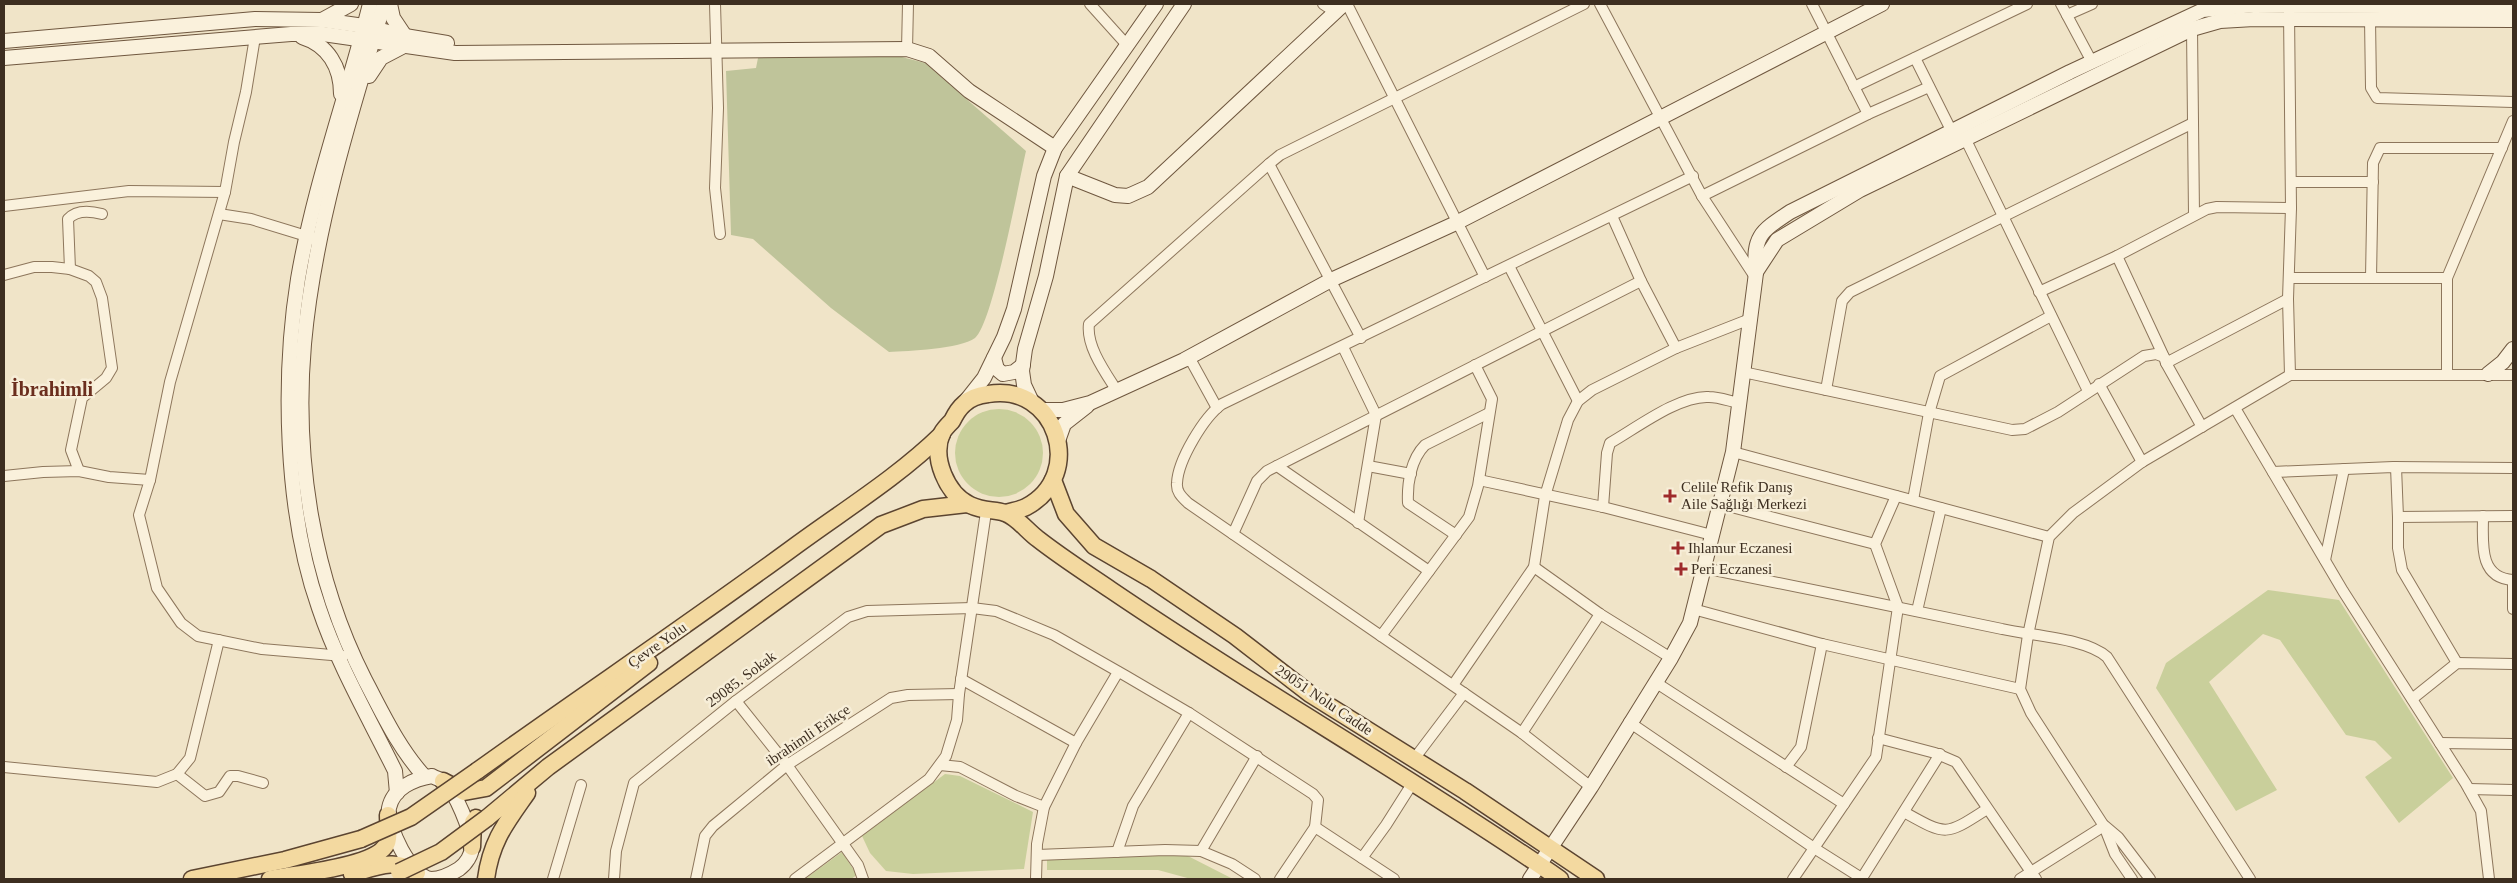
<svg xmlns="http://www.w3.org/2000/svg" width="2517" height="883" font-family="Georgia,serif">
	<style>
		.green { fill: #c9cf9b }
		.cemetery { fill: #bfc49a }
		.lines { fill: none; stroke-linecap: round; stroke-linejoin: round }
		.street-casing { stroke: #8d765c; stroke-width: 12 }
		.secondary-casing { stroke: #6f573f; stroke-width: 16 }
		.primary-casing { stroke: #5b4430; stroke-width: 19 }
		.street { stroke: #faf1dc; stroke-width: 10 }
		.secondary { stroke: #faf1dc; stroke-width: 14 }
		.primary { stroke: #f3d9a0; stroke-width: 16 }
		.primary-bridge-casing { stroke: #5b4430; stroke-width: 19; stroke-linecap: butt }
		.primary-bridge { stroke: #f3d9a0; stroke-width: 16 }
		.poi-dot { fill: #9e2a2b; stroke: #f7eed8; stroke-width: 2 }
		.labels { text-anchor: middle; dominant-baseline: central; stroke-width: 5; stroke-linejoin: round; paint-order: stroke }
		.poi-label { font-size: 15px; fill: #3d2e20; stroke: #f7eed8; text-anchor: start }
		.street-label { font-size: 15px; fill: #3d2e20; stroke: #f7eed8 }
		.district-label { font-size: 20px; font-weight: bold; fill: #6b2e1e; stroke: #f7eed8 }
	</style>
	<rect width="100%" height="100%" fill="#f0e4c8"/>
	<g class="green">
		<circle cx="999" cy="453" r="44"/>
		<polygon points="2268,590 2339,600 2453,778 2399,823 2365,777 2392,758 2375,741 2346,735 2280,640 2263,634 2209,682 2277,790 2236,811 2156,688 2166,663"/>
		<polygon points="945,774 960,776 1033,812 1024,869 913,874 886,871 870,853 862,836"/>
		<polygon points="842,852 857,875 851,879 805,879"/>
		<polygon points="1186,855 1233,879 1191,879 1158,870 1047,870 1047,859"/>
	</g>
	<path class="cemetery" d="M855,57H902L925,63L1026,151C1019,181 993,323 975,338C960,349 908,351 889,352L831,308L753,239L731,235L726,71L756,68L758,58Z"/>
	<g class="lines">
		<g class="street-casing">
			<g id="street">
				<polyline points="715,4 718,108 715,188 720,234"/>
				<polyline points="1090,4 1126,44"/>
				<polyline points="1323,4 1335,12"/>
				<polyline points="1347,4 1485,277"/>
				<polyline points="1600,4 1702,196 1755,277"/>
				<polyline points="2061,4 2092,62"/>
				<polyline points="2289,12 2291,208 2288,299 2290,375"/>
				<polyline points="2067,15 2092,4"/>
				<polyline points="2370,19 2371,88 2377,98 2513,102"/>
				<polyline points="2192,29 2194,215"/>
				<polyline points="255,37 246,92 234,142 225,192 170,382 150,480 139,515 157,588 181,623 198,636 262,649 343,656"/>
				<polyline points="907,49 908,4"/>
				<polyline points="1915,58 1951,130"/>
				<polyline points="1854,87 2027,4"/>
				<polyline points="1868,114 1929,87"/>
				<polyline points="1965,138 2088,391"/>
				<polyline points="1269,164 1361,338"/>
				<polyline points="2291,182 2373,182"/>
				<polyline points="1702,196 1868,114 1812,4"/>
				<polyline points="4,206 129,191 225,192"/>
				<polyline points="219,214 251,219 313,238"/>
				<polyline points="1612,216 1641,281 1676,348"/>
				<polyline points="2117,256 2164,357"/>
				<polyline points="1509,266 1578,401"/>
				<path d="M70,269L68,219C77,209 91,211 102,214"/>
				<polyline points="4,275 34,267 52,267 70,269 89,276 96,282 102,298 112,368 106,378 82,398 71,450 79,471"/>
				<polyline points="2289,278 2447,278"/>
				<polyline points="2371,278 2373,163 2380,148 2502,148"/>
				<polyline points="2039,292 2117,256 2207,209 2217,207 2291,208"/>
				<polyline points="1343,347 1376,415 1358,523"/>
				<polyline points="1189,357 1217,408"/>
				<polyline points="2166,363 2202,427"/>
				<polyline points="1743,372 2012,430 2025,429 2058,412 2144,356 2156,354 2164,357 2166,363 2288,299"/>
				<polyline points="2447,374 2447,278 2513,121"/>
				<polyline points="2099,384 2142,462"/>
				<polyline points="1826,390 1842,301 1850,292 2193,123"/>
				<path d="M1117,391C1105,372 1086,346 1089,324L1269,164L1280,155L1584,4"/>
				<polyline points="2235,408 2343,591 2466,784 2481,811 2489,879"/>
				<polyline points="1733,452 2049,537"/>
				<polyline points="1277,466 1429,571"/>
				<polyline points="1368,466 1411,474"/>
				<polyline points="2396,467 2398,517"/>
				<polyline points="2273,472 2393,467 2513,468"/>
				<polyline points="4,476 43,472 79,471 109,477 150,480"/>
				<polyline points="1479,480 1603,507 1712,535"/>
				<polyline points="1913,500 1929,413 1940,376 2051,316"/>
				<polyline points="1720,504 1875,544"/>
				<path d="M1603,507L1607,453L1610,443C1635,429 1679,395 1709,397C1719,397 1729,401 1739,403"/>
				<path d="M2483,516C2483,542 2478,578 2513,580"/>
				<polyline points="1233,534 1257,481 1267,471 1641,281"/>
				<path d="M1456,535L1408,503C1407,483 1411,459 1425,445L1489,413"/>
				<polyline points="2325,560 2344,469"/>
				<polyline points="1534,567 1600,614 1671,658"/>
				<path d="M1704,568C1803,588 1903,608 2002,629C2032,636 2086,638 2107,657L2250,879"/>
				<polyline points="2513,580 2513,609"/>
				<polyline points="1693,609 1822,644 2020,689"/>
				<polyline points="1917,611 1941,508"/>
				<polyline points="1381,636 1469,517 1478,486 1492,399 1475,365"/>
				<polyline points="2457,663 2402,570 2398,548 2398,517 2513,516"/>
				<polyline points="961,679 1076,743"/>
				<polyline points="1655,682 1844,804"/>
				<polyline points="1453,685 1534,567 1545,496 1568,420 1578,401 1592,390 1676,348 1750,319"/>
				<polyline points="2412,699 2457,663 2513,664"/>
				<polyline points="736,701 787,765 858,865 863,879"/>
				<polyline points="1629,722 1814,848 1863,879"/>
				<polyline points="1522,733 1600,614"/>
				<polyline points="1878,738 1935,753 1956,762 2031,872 2020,879"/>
				<polyline points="2440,743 2513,744"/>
				<polyline points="1414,759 1464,693"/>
				<polyline points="940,765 960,767 1016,796 1044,807"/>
				<polyline points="4,767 157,782 177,774 190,758 219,640"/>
				<polyline points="1786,767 1801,747 1822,644"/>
				<polyline points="177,774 205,796 219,792 230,776 238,776 263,783"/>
				<path d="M1591,787L1522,733L1188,503C1182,497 1176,492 1177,483C1178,460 1204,417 1222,404L1693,176"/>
				<polyline points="2469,789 2513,790"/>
				<path d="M1904,812C1947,836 1945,836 1987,809"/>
				<polyline points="2105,826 2118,837 2150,879"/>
				<polyline points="1201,851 1257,756"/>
				<polyline points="1117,852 1133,806 1189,713"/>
				<polyline points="1037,855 1165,850 1201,851 1232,864 1255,879"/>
				<polyline points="1362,858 1386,825 1412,784"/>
				<polyline points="1862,878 1940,754"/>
				<polyline points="553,879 581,785"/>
				<polyline points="614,879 616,851 634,783 736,701 848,617 867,611 972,608 996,611 1054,635 1126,676 1189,713 1313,794 1318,800 1315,827"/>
				<polyline points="696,879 705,836 713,826 787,765 891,698 908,695 959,694"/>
				<polyline points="795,879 929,779 946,756 957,720 959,694 986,512"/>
				<polyline points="1036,879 1037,844 1044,807 1076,743 1118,672"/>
				<polyline points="1280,879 1315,827 1394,879"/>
				<polyline points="1793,879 1876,757 1898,607 1875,544 1896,496"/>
				<polyline points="2036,879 2031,872 2104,826"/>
				<polyline points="2132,879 2115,854 2104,826 2031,713 2020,689 2028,635 2049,537 2073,513 2142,462 2290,375 2513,375"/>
			</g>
		</g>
		<g class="secondary-casing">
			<g id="secondary">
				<path d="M370,4C347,96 314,185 298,279C282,379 285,512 319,608C338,665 369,718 395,771L397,793"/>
				<path d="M384,4C351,112 314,231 304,344C294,458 313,578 365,680C383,714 399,749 425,777"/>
				<polyline points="390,4 393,18 405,36"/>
				<polyline points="322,20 351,4"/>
				<path d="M302,37C328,45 341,67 341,94"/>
				<polyline points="4,41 255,19 322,20 364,26 405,36 447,43"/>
				<polyline points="4,58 291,34 323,34 455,53 907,49 929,56 969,91 1055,148"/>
				<polyline points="369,76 381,58 402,47"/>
				<polyline points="1067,176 1115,195 1128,196 1148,187 1344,4"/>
				<polyline points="1756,272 1777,240 1860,190 2192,29 2220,21 2254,19 2513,20"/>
				<polyline points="994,358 997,369 1003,374 1014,372 1023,365"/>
				<polyline points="2488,374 2503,362 2513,349"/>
				<polyline points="965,402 984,378 1004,337 1014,309 1044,176 1055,148 1156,4"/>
				<polyline points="1032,402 1024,385 1022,371 1025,349 1046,276 1067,176 1184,4"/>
				<polyline points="1042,410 1063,410 1090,403 1184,360 1331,280 1456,223 1882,4"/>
				<polyline points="1058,441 1064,424 1087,406"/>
				<path d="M432,776C435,778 440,779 443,781C456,792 471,830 472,846C472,855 466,864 459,869C451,874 442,879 431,879C411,877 386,826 389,808C393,788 414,779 432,776Z"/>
				<path d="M1530,879L1591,787L1671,658L1690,623L1733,452L1756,273C1753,236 1760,232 1790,212L2070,72L2203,10L2253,5L2513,7"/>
			</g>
		</g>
		<g class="primary-casing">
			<g id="primary">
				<polyline points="1053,480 1066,514 1094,546 1151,579 1235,636 1310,694 1465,791 1596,879"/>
				<path d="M1006,513C1012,511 1020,510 1026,507C1087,475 1056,382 988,394C980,395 970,398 964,404C959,408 955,415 952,421C949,424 944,429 942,433C931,458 947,494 970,505C985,512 994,509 1005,513C1017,517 1028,532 1038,539C1061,557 1086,573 1111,590C1258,690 1413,778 1560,879"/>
				<path d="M477,771C583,695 692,622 798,544C846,509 899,476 942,434"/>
				<polyline points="443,781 464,792 486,788 649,663"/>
				<polyline points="487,818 548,767 881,525 923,509 967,504"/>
				<polyline points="472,847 473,822 476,818"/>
				<path d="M352,874C376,867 396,857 417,873"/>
				<polyline points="192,879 285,860 361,839"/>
				<path d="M270,879C293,874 378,867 387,843C390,835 388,823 388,815"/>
				<path d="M486,879C491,841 506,823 527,793"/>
			</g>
		</g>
		<use href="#street" class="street"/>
		<use href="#secondary" class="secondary"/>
		<use href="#primary" class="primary"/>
		<g class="primary-bridge-casing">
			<g id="primary-bridge">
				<polyline points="361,839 411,817 477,771"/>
				<polyline points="399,872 441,852 487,818"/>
			</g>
		</g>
		<use href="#primary-bridge" class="primary-bridge"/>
	</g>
	<g class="poi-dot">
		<path d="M1667.5 488.5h5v5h5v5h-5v5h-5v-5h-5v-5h5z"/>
		<path d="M1675.5 540.5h5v5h5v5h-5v5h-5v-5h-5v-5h5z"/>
		<path d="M1678.5 561.5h5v5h5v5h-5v5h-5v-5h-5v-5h5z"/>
	</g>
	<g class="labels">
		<g class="poi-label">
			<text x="1681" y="487">Celile Refik Danış<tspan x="1681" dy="17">Aile Sağlığı Merkezi</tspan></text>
			<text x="1688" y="548">Ihlamur Eczanesi</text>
			<text x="1691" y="569">Peri Eczanesi</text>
		</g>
		<g class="street-label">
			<text transform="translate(657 645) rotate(-35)">Çevre Yolu</text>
			<text transform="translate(741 679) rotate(-37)">29085. Sokak</text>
			<text transform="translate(1324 700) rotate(34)">29051 Nolu Cadde</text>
			<text transform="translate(808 735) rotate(-34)">ibrahimli Erikçe</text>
		</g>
		<g class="district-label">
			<text x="52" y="389">İbrahimli</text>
		</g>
	</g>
	<rect width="2517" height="883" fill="none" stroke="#3d2e20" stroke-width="10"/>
</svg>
